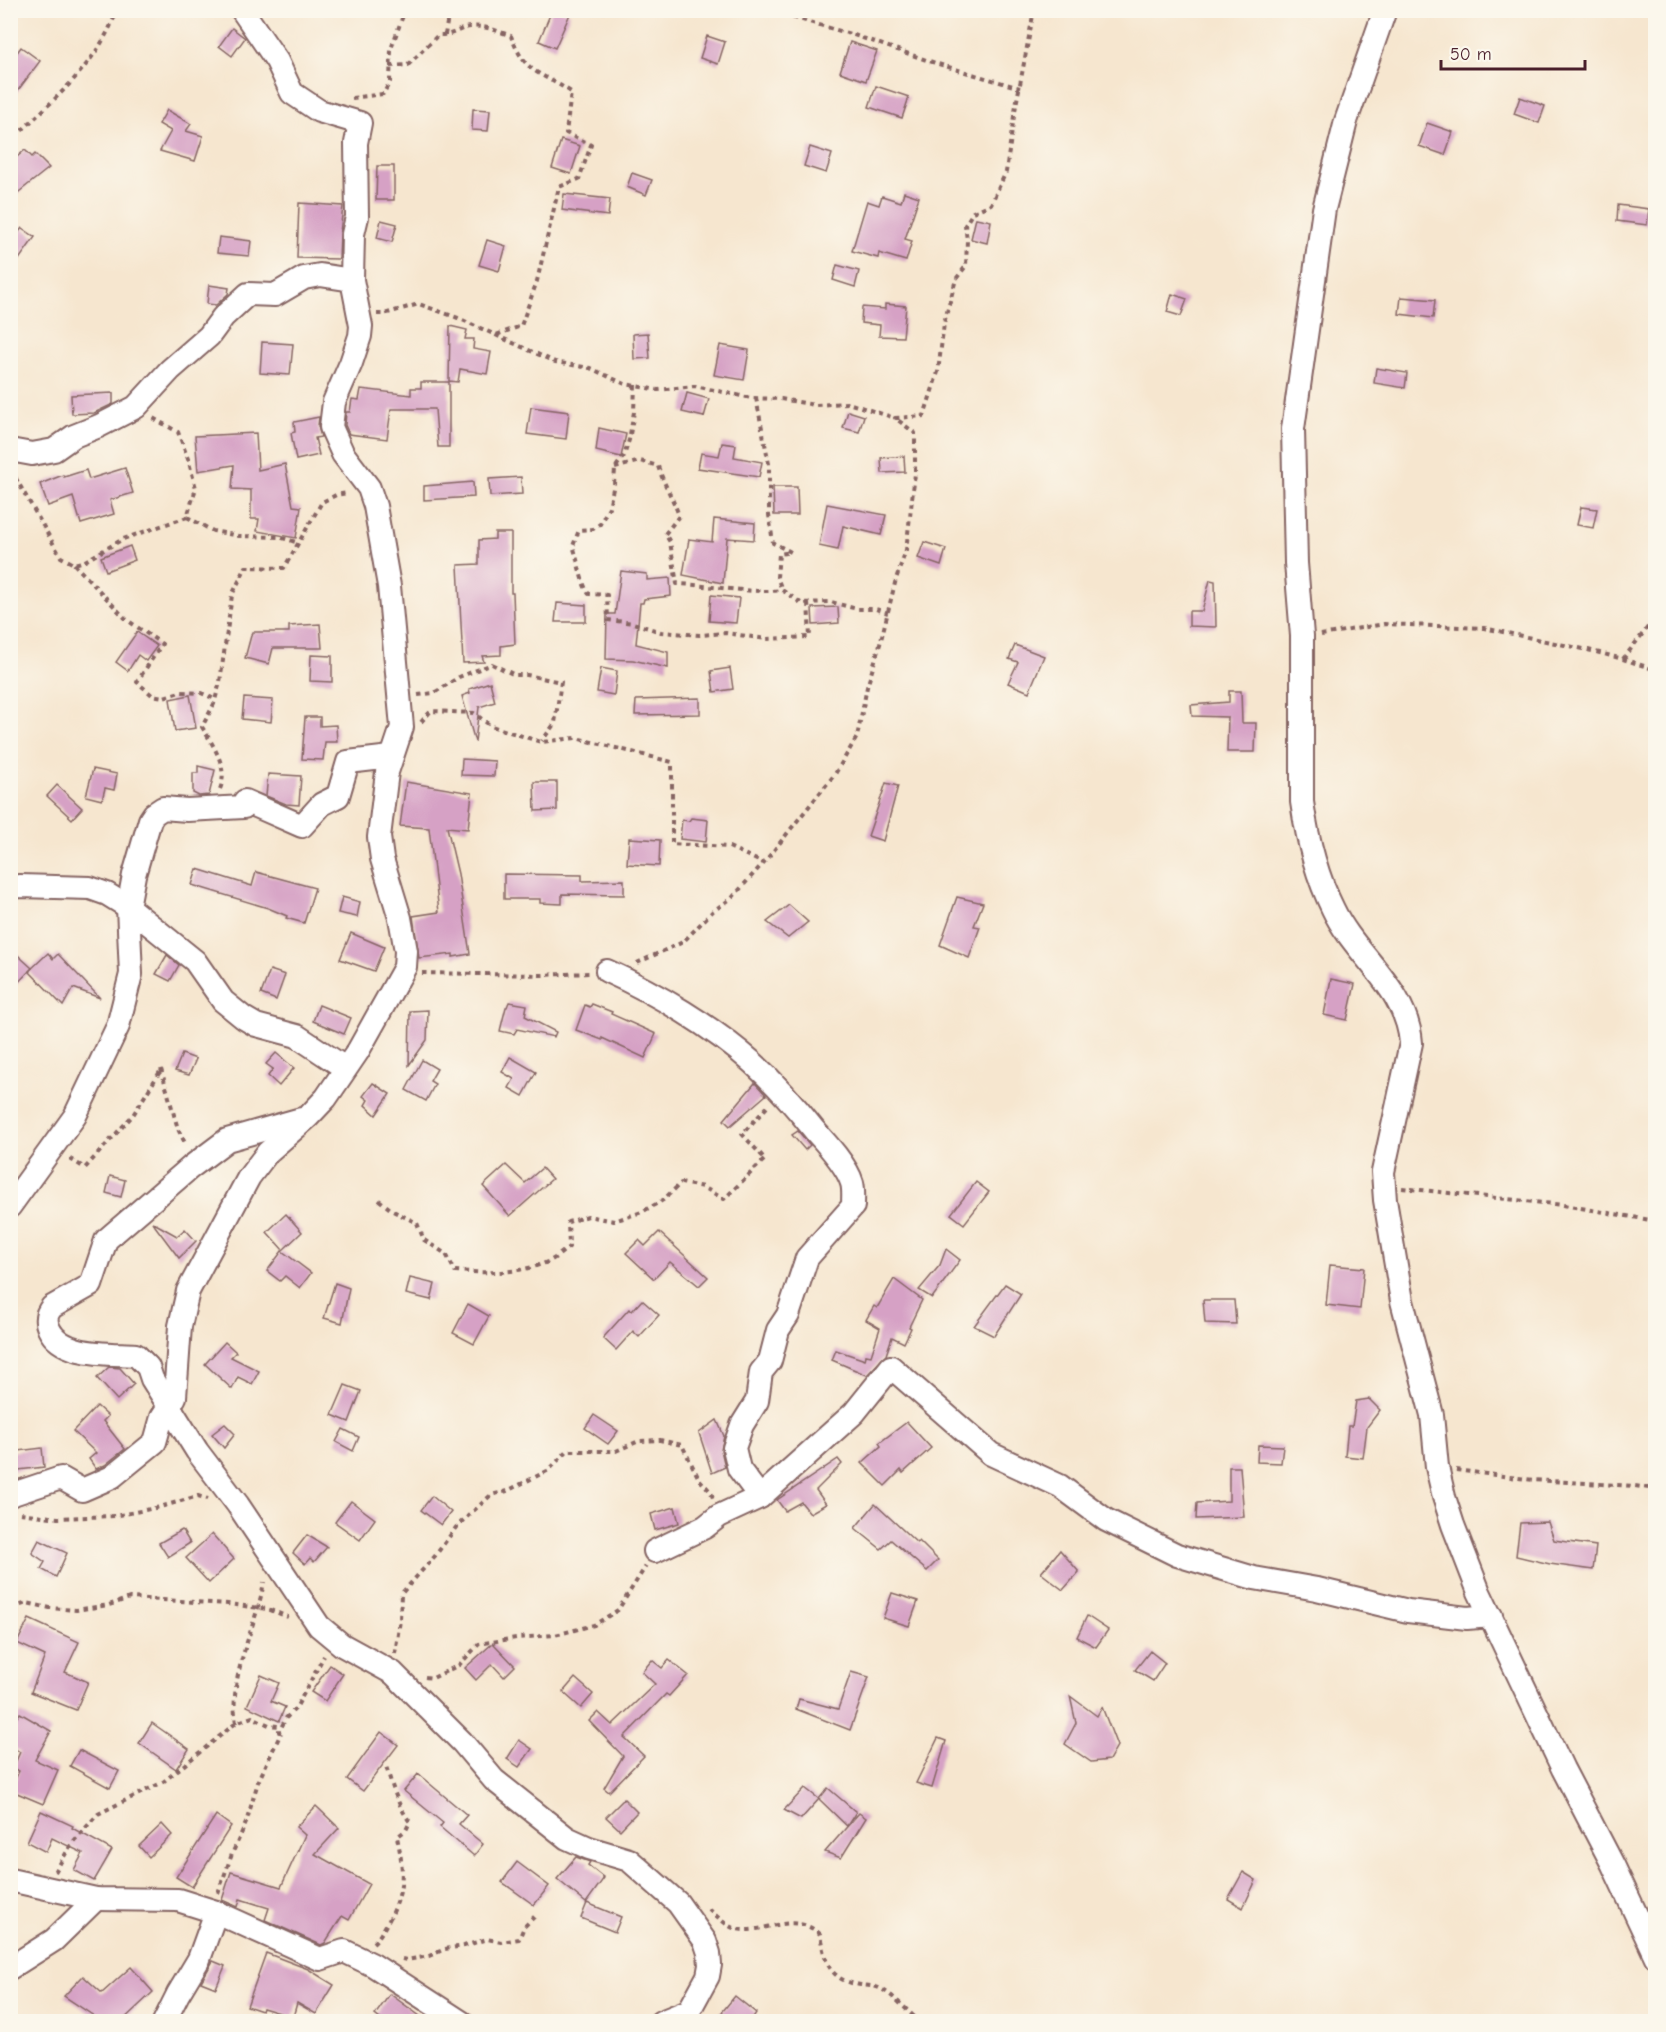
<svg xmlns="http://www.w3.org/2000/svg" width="1666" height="2032" font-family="'Comic Neue',sans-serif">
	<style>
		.building { fill: #d6a1c5 }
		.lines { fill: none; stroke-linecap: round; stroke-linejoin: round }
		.minor-casing { stroke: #866564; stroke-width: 26 }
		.path { stroke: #866564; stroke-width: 4; stroke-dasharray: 4.5 4.5; stroke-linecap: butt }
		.minor { stroke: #fff; stroke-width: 22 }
	</style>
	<rect width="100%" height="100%" fill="#fbf7ec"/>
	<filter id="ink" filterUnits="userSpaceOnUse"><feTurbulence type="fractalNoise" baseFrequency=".0167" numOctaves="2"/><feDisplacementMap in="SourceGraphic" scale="12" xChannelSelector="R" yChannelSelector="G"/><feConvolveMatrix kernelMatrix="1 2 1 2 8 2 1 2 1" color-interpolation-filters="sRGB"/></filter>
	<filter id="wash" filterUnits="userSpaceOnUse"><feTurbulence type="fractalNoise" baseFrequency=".008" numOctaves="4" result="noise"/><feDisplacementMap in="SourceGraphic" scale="24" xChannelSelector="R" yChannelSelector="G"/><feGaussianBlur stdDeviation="1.35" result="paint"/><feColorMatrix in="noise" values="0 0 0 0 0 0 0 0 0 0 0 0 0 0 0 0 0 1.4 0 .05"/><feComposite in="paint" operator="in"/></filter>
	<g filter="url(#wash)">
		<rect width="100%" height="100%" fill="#f6e6cf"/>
		<g id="blocks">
			<g class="building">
				<polygon points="552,10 561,10 570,14 555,48 539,41"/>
				<polygon points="232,28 245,38 232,56 219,46"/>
				<polygon points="707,36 725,42 718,64 700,58"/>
				<polygon points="850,42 877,51 866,81 840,72"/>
				<polygon points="21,47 40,61 10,101 10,62"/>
				<polygon points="876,86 909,97 902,118 869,107"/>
				<polygon points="1520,97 1545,106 1539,123 1514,114"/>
				<polygon points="473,109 490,110 488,131 472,130"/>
				<polygon points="167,110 191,124 186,131 203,136 195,161 160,151 171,131 159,124"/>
				<polygon points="1427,123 1453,132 1445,155 1419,146"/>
				<polygon points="561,140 580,146 571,174 552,168"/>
				<polygon points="810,147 832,154 826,173 804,166"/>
				<polygon points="25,150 32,157 35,154 49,168 10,199 10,163"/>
				<polygon points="377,166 394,166 394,200 376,200"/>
				<polygon points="632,173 652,180 646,195 627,187"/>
				<polygon points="904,192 919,197 905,239 912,241 906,261 879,253 878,258 852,251 867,201 879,205 882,196 901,202"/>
				<polygon points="564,194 610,199 608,216 562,210"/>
				<polygon points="299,203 343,206 340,233 339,259 297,258"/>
				<polygon points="1618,205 1649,209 1647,225 1617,221"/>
				<polygon points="976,218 991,221 987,243 971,239"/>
				<polygon points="381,220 397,224 392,242 377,238"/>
				<polygon points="22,228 35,237 10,272 10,243"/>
				<polygon points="219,237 251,241 249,256 217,253"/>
				<polygon points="487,240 506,246 499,271 479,265"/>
				<polygon points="837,265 859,271 855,287 833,280"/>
				<polygon points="209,285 229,288 228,294 216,305 207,304"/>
				<polygon points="1172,294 1187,299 1181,316 1167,312"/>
				<polygon points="1401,297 1435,300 1433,318 1399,314"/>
				<polygon points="885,304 906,306 903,337 879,336 880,325 861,323 862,307 885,309"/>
				<polygon points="450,326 467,330 465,339 474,339 473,349 491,352 487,374 460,369 458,382 449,381"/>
				<polygon points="648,333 650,358 634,359 633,334"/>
				<polygon points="262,342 293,344 290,375 260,373"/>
				<polygon points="720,345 749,350 744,380 714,375"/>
				<polygon points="1376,368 1407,373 1405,388 1374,383"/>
				<polygon points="421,382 449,382 449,447 438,447 435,409 391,409 387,439 349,434 345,425 346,412 350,412 352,399 359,400 361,389 411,395 411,388 421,388"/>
				<polygon points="113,393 113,404 94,413 72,414 71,395"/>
				<polygon points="687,393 709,399 704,417 682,412"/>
				<polygon points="531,407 569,412 566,439 527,434"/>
				<polygon points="848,411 864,416 859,432 843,428"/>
				<polygon points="319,417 318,426 321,437 315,438 319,455 296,460 291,433 295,432 294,422"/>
				<polygon points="599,428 626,434 621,457 596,451"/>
				<polygon points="256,433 258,470 285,464 293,506 301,507 296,538 257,531 259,519 251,519 251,490 232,489 234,465 198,471 195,436"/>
				<polygon points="722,443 736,445 734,457 762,462 759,477 698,468 701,453 719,456"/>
				<polygon points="904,456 905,472 882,473 881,458"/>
				<polygon points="125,468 133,493 110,500 114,514 81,524 73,497 48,506 40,484 63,475 64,477 86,470 89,479"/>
				<polygon points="521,477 522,494 490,496 489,479"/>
				<polygon points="473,482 474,497 424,500 424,486"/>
				<polygon points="773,487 797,487 798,515 774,515"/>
				<polygon points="827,504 886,515 881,535 843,526 838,550 819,546"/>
				<polygon points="1581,507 1597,509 1593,528 1577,525"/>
				<polygon points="714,519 755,523 754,540 727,538 723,583 683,575 689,539 712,542"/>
				<polygon points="495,533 511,533 511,593 513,593 515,644 501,646 501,655 482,656 484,662 463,663 458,565 479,564 479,540 495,539"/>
				<polygon points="924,542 946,549 941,566 918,558"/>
				<polygon points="130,546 135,560 106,571 101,557"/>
				<polygon points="621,571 647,574 647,580 670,578 671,596 644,599 643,603 640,603 636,644 668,652 668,668 633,660 606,659 607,614 615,614"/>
				<polygon points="1210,580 1215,581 1216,627 1189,626 1189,611 1202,611"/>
				<polygon points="711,595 739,598 736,623 709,621"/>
				<polygon points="557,603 586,605 586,622 555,622"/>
				<polygon points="838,607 839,623 813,625 812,608"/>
				<polygon points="320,624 322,648 273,648 269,664 245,658 252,632 289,632 289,626"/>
				<polygon points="137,632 157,646 146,661 138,655 128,671 116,662"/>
				<polygon points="1015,645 1044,656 1029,692 1008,683 1018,662 1009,659"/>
				<polygon points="311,655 332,656 332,682 310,681"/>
				<polygon points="601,668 617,671 614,695 597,692"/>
				<polygon points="730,668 733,689 714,692 711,671"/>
				<polygon points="490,682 495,702 479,707 475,742 462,696 470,693 469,689"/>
				<polygon points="1229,691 1241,691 1242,723 1256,723 1255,752 1227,752 1228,717 1192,716 1191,705 1229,702"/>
				<polygon points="190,695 196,728 175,731 170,699"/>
				<polygon points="244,698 273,700 271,722 242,719"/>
				<polygon points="700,698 700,714 635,715 636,700"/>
				<polygon points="305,717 320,717 320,726 336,725 337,742 325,742 323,760 302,759"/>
				<polygon points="462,759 495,761 494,776 461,775"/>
				<polygon points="198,766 215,770 209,795 199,796 193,793 193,773 198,773"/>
				<polygon points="93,769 117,774 114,790 105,788 102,800 86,796"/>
				<polygon points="268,774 301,776 299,805 286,804 266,796"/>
				<polygon points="406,782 472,793 468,829 447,827 458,874 470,954 453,957 453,954 419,958 413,916 439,912 429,828 400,826"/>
				<polygon points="534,782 557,782 557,810 535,811"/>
				<polygon points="886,783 898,786 883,841 868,836"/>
				<polygon points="57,785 82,808 72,819 47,796"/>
				<polygon points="691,818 708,820 706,842 680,839 682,820 689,821"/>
				<polygon points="629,838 660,840 659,866 627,864"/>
				<polygon points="197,869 252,886 256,872 315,888 304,923 286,918 287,916 268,908 192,885"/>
				<polygon points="504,874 582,875 582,881 624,880 624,895 562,894 562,904 540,903 540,899 504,899"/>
				<polygon points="342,897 360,902 357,917 338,913"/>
				<polygon points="957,897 983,903 974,926 980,927 969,958 940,945"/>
				<polygon points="789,905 808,922 788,938 767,922"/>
				<polygon points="351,933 384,947 374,971 340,959"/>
				<polygon points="10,948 32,968 10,991"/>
				<polygon points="48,953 53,959 58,954 100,998 73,988 63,1006 29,971"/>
				<polygon points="167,955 179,965 170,981 156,974"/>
				<polygon points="270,970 285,975 276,1000 261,994"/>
				<polygon points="1331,979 1355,984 1347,1020 1324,1015"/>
				<polygon points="509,1002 527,1005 525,1016 556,1032 554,1037 517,1029 514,1034 500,1031 506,1007 507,1007"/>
				<polygon points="592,1004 612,1012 611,1014 656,1034 645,1058 602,1038 602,1040 576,1030 585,1005 590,1007"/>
				<polygon points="319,1005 351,1018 344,1034 313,1021"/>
				<polygon points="428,1010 427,1040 409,1065 410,1011"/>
				<polygon points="276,1053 294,1068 279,1086 268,1076 273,1069 266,1064"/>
				<polygon points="182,1054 196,1059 189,1075 175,1071"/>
				<polygon points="510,1057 536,1072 523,1096 509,1088 514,1079 502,1072"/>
				<polygon points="422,1060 437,1069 430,1081 435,1084 426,1101 406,1090"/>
				<polygon points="373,1083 390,1094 376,1115 365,1105 368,1100 363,1096"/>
				<polygon points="755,1083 766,1095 730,1126 724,1120"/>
				<polygon points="798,1131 810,1145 805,1150 792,1135"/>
				<polygon points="506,1165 525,1183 542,1168 552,1179 510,1216 483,1186"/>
				<polygon points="110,1176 125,1180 121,1197 106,1193"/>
				<polygon points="976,1182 989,1192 964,1224 951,1214"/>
				<polygon points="286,1214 302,1232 283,1250 267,1232"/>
				<polygon points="152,1222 177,1236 185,1229 196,1241 179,1258"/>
				<polygon points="659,1232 708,1277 699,1286 670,1262 654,1279 626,1253 639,1240 645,1246"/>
				<polygon points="946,1249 960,1260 932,1298 919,1290 940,1265"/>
				<polygon points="282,1251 311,1273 300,1288 285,1276 280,1281 267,1271"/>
				<polygon points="1330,1265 1364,1268 1360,1309 1326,1305"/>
				<polygon points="410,1278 435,1284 431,1300 406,1294"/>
				<polygon points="894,1279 922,1300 909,1327 911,1328 904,1343 892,1337 886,1355 867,1375 832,1360 836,1350 865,1360 866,1355 871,1356 880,1328 866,1320 874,1306 877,1308"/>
				<polygon points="335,1283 349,1288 342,1323 324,1318"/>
				<polygon points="1005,1284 1021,1294 994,1336 974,1326"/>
				<polygon points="642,1300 659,1315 639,1337 633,1331 616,1350 603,1338 629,1309 632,1311"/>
				<polygon points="1203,1300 1234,1300 1236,1324 1205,1323"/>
				<polygon points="468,1304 489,1316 474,1344 453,1333"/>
				<polygon points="225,1342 236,1352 231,1357 259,1371 252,1384 238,1377 232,1389 205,1364"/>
				<polygon points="109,1367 120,1368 134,1384 117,1400 97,1378"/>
				<polygon points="345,1385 361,1391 349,1422 332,1415"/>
				<polygon points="1369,1399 1380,1410 1367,1427 1363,1458 1345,1456 1348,1426 1352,1426 1356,1401"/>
				<polygon points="97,1406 108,1416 103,1421 125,1449 105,1465 96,1469 89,1459 96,1453 73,1431"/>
				<polygon points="594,1415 618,1431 608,1444 585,1428"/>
				<polygon points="717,1420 724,1436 721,1450 725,1467 712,1473 699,1433"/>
				<polygon points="907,1422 931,1448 903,1473 901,1470 885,1486 862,1463 881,1446 879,1443"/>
				<polygon points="225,1424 235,1434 224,1448 212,1434"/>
				<polygon points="343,1429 359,1437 353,1451 336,1442"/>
				<polygon points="1258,1445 1283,1446 1281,1463 1257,1462"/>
				<polygon points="42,1448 44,1467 10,1471 10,1452"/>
				<polygon points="838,1459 842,1464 816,1490 826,1504 810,1513 801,1502 785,1511 777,1500"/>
				<polygon points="1229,1467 1240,1467 1244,1517 1196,1519 1197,1503 1229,1501"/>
				<polygon points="432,1496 451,1512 441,1525 421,1510"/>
				<polygon points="351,1501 375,1519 360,1540 335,1522"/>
				<polygon points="875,1504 917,1543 919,1541 938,1560 927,1571 891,1540 881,1549 855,1528"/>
				<polygon points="675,1507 679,1523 655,1530 651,1514"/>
				<polygon points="1548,1522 1554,1540 1596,1546 1593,1570 1550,1564 1516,1556 1520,1523"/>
				<polygon points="182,1530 190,1543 168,1557 159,1543"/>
				<polygon points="212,1534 234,1559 209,1583 186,1558"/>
				<polygon points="307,1535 327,1547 314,1562 310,1558 305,1564 293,1553"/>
				<polygon points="39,1540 67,1553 56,1577 41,1569 45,1562 32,1553"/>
				<polygon points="1060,1550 1079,1572 1063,1590 1041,1573"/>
				<polygon points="892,1593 918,1601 909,1626 883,1618"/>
				<polygon points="1087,1616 1108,1630 1096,1647 1077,1637"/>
				<polygon points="29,1619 79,1642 65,1672 88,1682 76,1710 31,1692 45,1656 17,1643"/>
				<polygon points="493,1643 515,1666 504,1677 492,1664 476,1680 465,1668"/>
				<polygon points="1150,1651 1165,1663 1153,1681 1135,1670"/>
				<polygon points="652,1660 662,1668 669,1660 688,1675 669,1696 666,1694 624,1737 644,1756 609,1792 604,1788 623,1756 589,1721 598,1712 612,1725 655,1684 642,1672"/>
				<polygon points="330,1665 343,1674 325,1701 311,1692"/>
				<polygon points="851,1672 869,1677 850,1730 796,1709 799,1699 838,1709"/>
				<polygon points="261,1675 279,1683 271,1701 285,1707 279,1721 247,1706"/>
				<polygon points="575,1678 593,1694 581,1708 563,1692"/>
				<polygon points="1070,1696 1097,1716 1102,1707 1117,1746 1109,1760 1091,1762 1065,1744 1076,1723"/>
				<polygon points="20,1713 51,1731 35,1760 58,1770 43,1804 10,1790 19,1771 13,1768 20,1752 10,1746 10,1727"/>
				<polygon points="152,1723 189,1749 176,1769 139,1743"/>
				<polygon points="381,1732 398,1745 363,1791 347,1779"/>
				<polygon points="938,1738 946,1741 932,1788 916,1783"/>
				<polygon points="519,1740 532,1749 519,1767 507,1759"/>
				<polygon points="79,1750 119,1771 110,1788 70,1766"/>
				<polygon points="418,1774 467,1815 459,1824 483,1844 474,1856 440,1827 443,1823 404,1791"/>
				<polygon points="805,1788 819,1799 801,1819 784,1810"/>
				<polygon points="828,1788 856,1812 847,1826 819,1799"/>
				<polygon points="624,1799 637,1812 620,1830 606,1817"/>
				<polygon points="316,1806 339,1828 315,1854 369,1884 349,1920 342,1916 325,1943 321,1945 265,1920 269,1908 240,1899 238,1907 222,1900 231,1872 281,1887 305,1835 296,1827"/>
				<polygon points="41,1811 73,1826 72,1828 112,1850 94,1881 74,1870 83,1853 52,1838 46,1852 27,1842"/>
				<polygon points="859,1813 866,1818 841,1858 825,1852"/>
				<polygon points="216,1815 231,1826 192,1887 176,1877"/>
				<polygon points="162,1824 172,1835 149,1857 139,1846"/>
				<polygon points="576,1857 590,1862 588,1865 604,1878 586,1903 557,1879"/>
				<polygon points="517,1862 549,1886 534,1905 502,1882"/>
				<polygon points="1243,1872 1256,1880 1243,1908 1228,1899"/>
				<polygon points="587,1903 621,1917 615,1932 581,1918"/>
				<polygon points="266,1953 308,1969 334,1985 316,2014 297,2003 293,2017 263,2008 262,2011 247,2006"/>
				<polygon points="213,1961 225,1966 216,1988 201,1982"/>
				<polygon points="131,1967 153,1992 121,2022 103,2022 64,1996 83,1976 102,1993"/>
				<polygon points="390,1994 428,2022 384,2022 375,2015"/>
				<polygon points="735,1996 756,2013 750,2022 714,2022"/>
			</g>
		</g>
	</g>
	<g filter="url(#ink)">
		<use href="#blocks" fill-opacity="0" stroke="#866564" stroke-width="1.5"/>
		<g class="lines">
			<g class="minor-casing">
				<g id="minor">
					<path d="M1385,10L1346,121L1324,209L1293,429L1296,563L1302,636V802C1307,837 1317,877 1333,909C1355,956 1407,988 1411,1043L1383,1172L1385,1200L1402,1301L1432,1415L1437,1467L1444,1497L1453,1525L1479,1592L1563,1769L1613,1865L1656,1957"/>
					<polyline points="10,450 32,454 54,450 74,436 99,426 136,407 170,370 209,336 223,317 248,294 275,295 304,278 320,275 352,280"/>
					<polyline points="10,887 20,886 90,888 107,894 128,907 195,961 223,1001 244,1018 256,1025 297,1036 345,1068"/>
					<path d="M607,971C656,993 713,1027 753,1063C776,1084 796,1107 815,1131C827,1144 847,1166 852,1183C854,1190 853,1199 853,1206L807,1258L788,1315L778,1330L770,1361L761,1372L757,1401L742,1425L734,1448L739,1469L760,1497"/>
					<path d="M301,1119L227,1140L191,1167L106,1240L91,1285L52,1307C46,1314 45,1320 49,1329C62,1357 110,1353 136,1355L148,1367L152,1379L197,1451L238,1505L319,1626L342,1645L393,1673L462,1742L494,1780L567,1838L589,1848L629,1860L678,1903L705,1941L709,1953L710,1965L708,1976L683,2022"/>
					<polyline points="10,1206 75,1116 118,1026 131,974 128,907 134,875 150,820 154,814 163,808 187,810 244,807 245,801 302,826 322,804 338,796 348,762 391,757"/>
					<polyline points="10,1495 61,1478 82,1490 112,1477 155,1442 162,1417 175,1397 180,1326 188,1291 249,1177 268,1152 308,1117 326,1098 358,1051 405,967 406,951 400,918 382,859 379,837 387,772 402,727 389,586 375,506 369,488 343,454 331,427 334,402 351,363 360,336 361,326 352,280 353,234 357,217 356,143 360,123 319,111 292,93 277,61 242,10"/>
					<polyline points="655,1551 705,1527 719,1516 760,1497 854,1413 891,1367 991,1454 1060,1486 1106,1520 1177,1555 1254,1578 1317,1589 1408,1611 1467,1618 1491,1616"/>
					<polyline points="10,1880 96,1899 178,1900 216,1912 320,1959 344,1951 373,1965 461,2022"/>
					<polyline points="10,1968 54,1940 96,1899"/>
					<polyline points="164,2022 178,1994 199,1959 216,1912"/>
					<polyline points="661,2022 688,2011"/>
				</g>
			</g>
			<g class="path">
				<polyline points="767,10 854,35 938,64 1020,88"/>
				<polyline points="445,35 449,10"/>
				<path d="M390,66L408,65L438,35C453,36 457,29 470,27C485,25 498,31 511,36C526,75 539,71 571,92L566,133L591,145L579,179L559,187L537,281L521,326L496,335"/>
				<polyline points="352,98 383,94 390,82 391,49 405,10"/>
				<path d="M10,144L16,136C55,98 98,64 117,10"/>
				<polyline points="377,314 384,314 419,304 458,318 555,362 590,368 625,384 658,390 695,386 751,398 781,399 815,405 848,403 895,418"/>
				<path d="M635,385L634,412L629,440L624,456L615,468L614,484L609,507L600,524L593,529L579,530L573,546C578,559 581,584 589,594L607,595L608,620L633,623L661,632L700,635L726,633L766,639L810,637L808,603"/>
				<polyline points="756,398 769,464 769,515 773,543 791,552 779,554 777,577 782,590 801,603 831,602 857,609 876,609 888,613"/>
				<path d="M615,468L640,461L658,466C663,483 673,498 679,516L665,534L670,542L677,584C713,585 747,594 782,590"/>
				<polyline points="11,470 61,557 74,564 85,561 123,539 187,517 196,488 188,459 178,432 153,418"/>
				<polyline points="187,517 213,531 239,536 279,537 299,543"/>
				<polyline points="74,564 127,620 162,644 137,682 152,695 164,697 180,692 201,693 215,699"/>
				<polyline points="1321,635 1384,624 1484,628 1588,650 1623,659 1656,670"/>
				<polyline points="1623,659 1648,627 1656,614"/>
				<polyline points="418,695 434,693 459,677 492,664 515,675 527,675 561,682 555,723 542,741"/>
				<polyline points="421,722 431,711 474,713 491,726 541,742 576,738 672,762 672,844 729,847 763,863"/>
				<path d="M220,789C229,768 213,745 202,727L214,704L220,682L232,595L246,567L284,568L322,502L336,495L347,493"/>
				<polyline points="637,963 683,942 713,911 732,898 766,860 835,774 857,737 867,687 880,644 896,579 906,550 915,474 915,433 895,418 924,416 938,372 944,323 956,279 966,266 967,240 965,225 973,212 991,204 1006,172 1014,116 1034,10"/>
				<polyline points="422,973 542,975 589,973"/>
				<polyline points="161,1069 178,1129 186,1145"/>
				<polyline points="70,1159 85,1168 133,1115 161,1070"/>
				<polyline points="1402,1188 1563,1205 1656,1221"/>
				<path d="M379,1200L393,1211L417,1223L424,1240L446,1254L455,1271C485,1273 516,1274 545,1263C554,1260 562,1252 569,1247L568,1222L588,1216L614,1221L642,1212L663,1200L681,1183L703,1187L724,1199L765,1159L742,1134L769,1105"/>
				<polyline points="1456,1470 1534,1480 1635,1486 1656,1489"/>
				<polyline points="20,1513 58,1518 115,1516 160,1507 198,1496 208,1499"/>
				<polyline points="10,1619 18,1606 27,1603 50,1608 76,1610 109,1605 130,1598 228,1604 268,1609 288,1617"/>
				<polyline points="395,1654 400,1620 401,1594 435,1556 457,1526 491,1495 507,1491 549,1470 567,1451 616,1451 639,1441 660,1440 682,1445 699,1479 711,1492 713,1498"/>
				<polyline points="425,1677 433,1678 459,1665 479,1644 516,1638 555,1635 594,1625 618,1610 646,1566"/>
				<path d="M236,1723C228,1675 256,1628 264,1582"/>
				<polyline points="55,1872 72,1843 98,1814 163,1782 236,1723 252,1717 269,1725 279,1726 279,1732 286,1718 296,1708 324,1656"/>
				<polyline points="218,1893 232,1854 246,1823 258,1782 281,1733"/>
				<path d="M709,1909C717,1916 726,1926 736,1929C764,1935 793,1910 820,1934C824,1958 828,1979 856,1984C863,1986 872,1985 879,1988C894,1995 907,2011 920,2022"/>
				<path d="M373,1943C380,1937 384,1928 389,1920C405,1891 404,1868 397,1837L406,1830L410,1822C398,1806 392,1786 386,1766"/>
				<polyline points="402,1959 407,1960 429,1956 445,1949 464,1946 487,1939 501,1942 519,1939 524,1927 535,1916"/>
			</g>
			<use href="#minor" class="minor"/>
		</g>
	</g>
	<rect width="1666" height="2032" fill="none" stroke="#fbf7ec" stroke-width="36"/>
	<path d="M1441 60v9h144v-9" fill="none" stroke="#4a1f2b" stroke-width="3"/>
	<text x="1450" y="60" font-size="18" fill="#4a1f2b" stroke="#fbf7ec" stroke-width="4.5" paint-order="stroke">50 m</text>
</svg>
